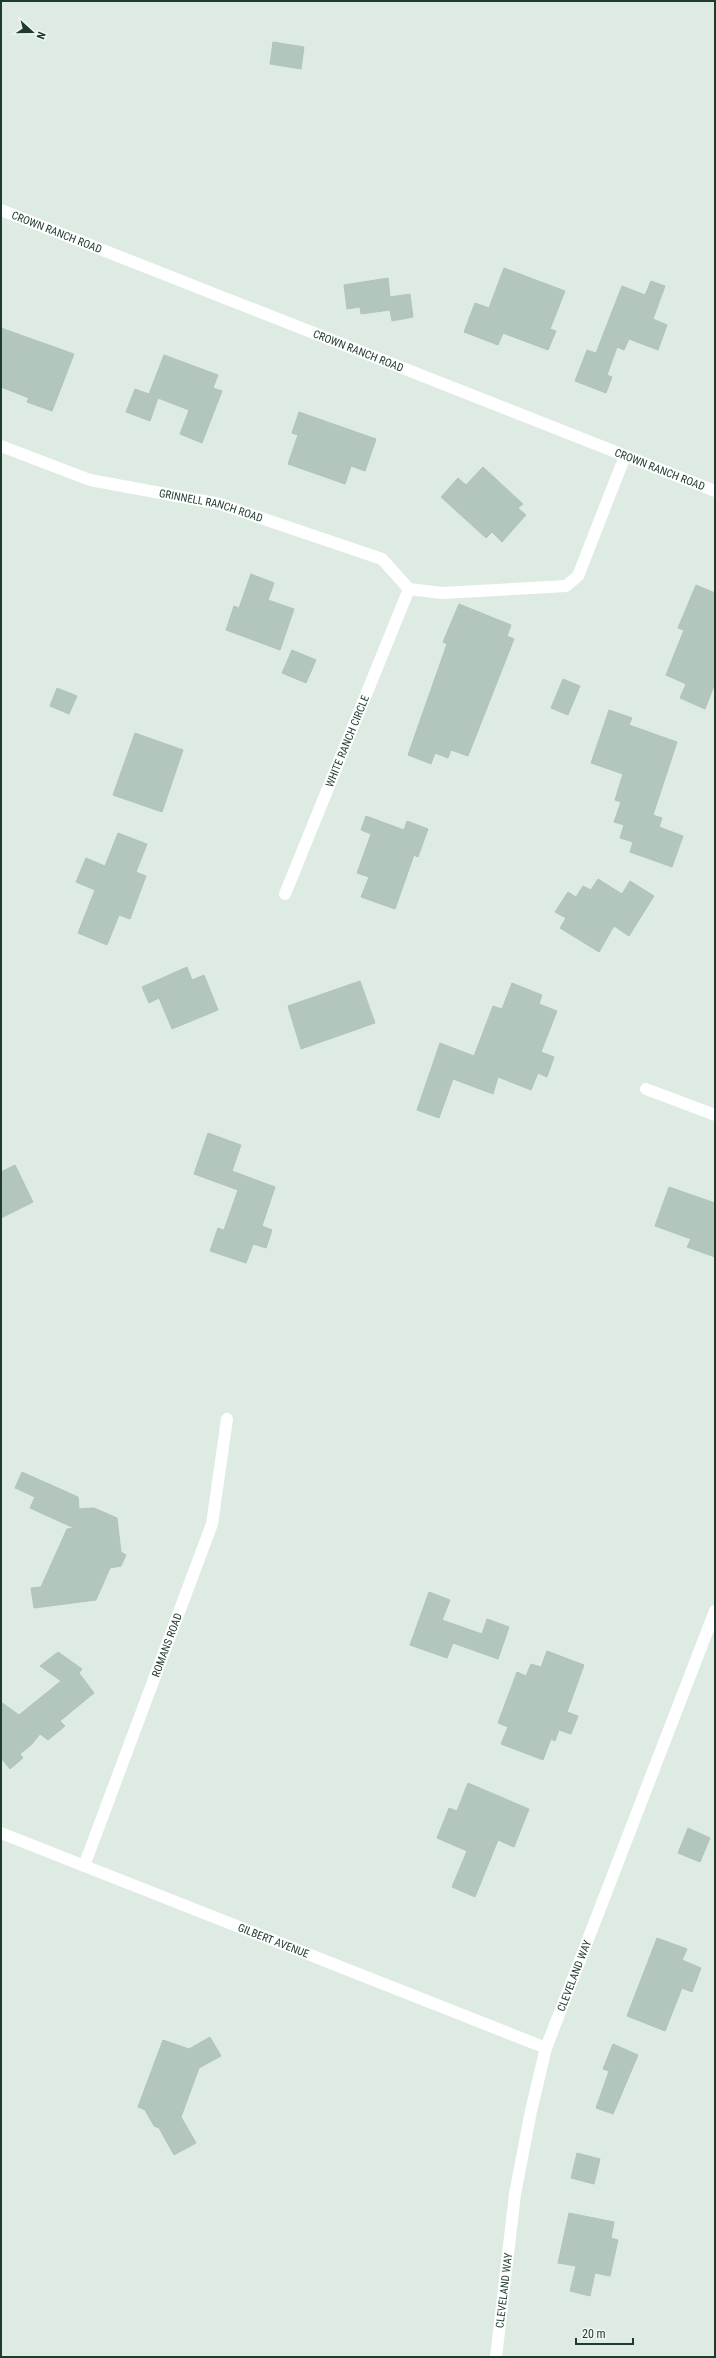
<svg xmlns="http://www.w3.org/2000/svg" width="716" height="2358" font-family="'Roboto Condensed',sans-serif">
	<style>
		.building { fill: #b3c6bc; stroke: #b0c5b9 }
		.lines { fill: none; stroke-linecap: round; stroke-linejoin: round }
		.minor { stroke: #fff; stroke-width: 12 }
		.labels { text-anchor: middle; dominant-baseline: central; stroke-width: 3; stroke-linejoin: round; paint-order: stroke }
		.street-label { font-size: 11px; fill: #1f3b2f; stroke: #eff7f2 }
	</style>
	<rect width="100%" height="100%" fill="#deebe3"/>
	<g class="building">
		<polygon points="273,42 304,47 301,69 270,64"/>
		<polygon points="504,268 565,291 550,329 556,331 548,350 503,333 498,345 464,332 475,303 489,308"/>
		<polygon points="388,278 390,297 410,294 413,317 392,321 390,310 361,314 360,307 347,309 344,285"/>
		<polygon points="651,281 665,286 653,319 667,325 658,350 629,339 624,350 617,347 607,375 612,377 606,393 575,381 587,350 596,353 622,286 645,295"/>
		<polygon points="1,328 74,354 52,411 27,402 29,398 1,387"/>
		<polygon points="164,355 218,375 213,388 222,391 202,443 180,434 189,410 158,398 150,421 126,412 135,389 149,394"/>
		<polygon points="299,412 376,439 365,471 351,466 345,484 288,464 298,435 292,433"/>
		<polygon points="483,467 523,504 518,508 526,515 502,542 492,532 486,538 441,497 458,478 466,485"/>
		<polygon points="251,574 274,583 268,600 294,609 280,650 226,630 234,606 239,608"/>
		<polygon points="696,585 715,593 715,683 705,709 680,698 686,684 666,675 684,630 678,628"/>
		<polygon points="459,604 511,625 507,636 514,639 468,756 451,750 448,758 435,753 431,764 408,755 447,644 443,642"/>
		<polygon points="292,650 316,660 306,683 282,673"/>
		<polygon points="563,679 580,686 568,715 551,708"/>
		<polygon points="57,688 77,696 69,714 50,706"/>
		<polygon points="609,710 632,718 629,725 677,742 653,815 662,818 659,827 683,836 672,867 630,852 633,842 620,838 624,825 614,822 621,802 615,800 623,774 591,763"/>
		<polygon points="135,733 183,750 162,812 113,795"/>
		<polygon points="366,816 404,830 407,821 428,829 418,857 414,855 395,909 361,897 369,877 357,873 371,834 361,830"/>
		<polygon points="118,833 147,844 136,872 146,876 130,919 119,915 107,945 78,933 95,890 76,882 86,858 105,866"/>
		<polygon points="598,879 622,894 630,881 654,896 629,936 614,926 599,952 560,928 566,918 555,912 568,892 576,897 583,886 591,890"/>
		<polygon points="187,967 192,980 204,975 218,1010 172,1029 159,998 149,1003 142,987"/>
		<polygon points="360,981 375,1023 301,1049 288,1006"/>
		<polygon points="512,983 542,995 539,1004 557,1011 541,1052 554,1057 547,1077 538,1073 531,1090 498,1077 493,1094 453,1079 439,1118 417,1110 440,1043 474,1056 493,1006 502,1009"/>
		<polygon points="208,1133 241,1145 232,1171 275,1187 262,1226 272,1230 266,1248 253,1244 246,1263 210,1251 218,1228 224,1230 238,1190 194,1174"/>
		<polygon points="15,1165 33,1202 1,1218 1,1172"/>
		<polygon points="669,1187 715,1203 715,1257 687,1247 691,1239 655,1226"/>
		<polygon points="22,1472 78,1497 79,1509 94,1508 117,1518 121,1552 126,1555 121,1566 110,1568 96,1600 34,1608 31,1588 41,1587 67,1529 74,1528 30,1508 35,1497 15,1488"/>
		<polygon points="429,1592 450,1600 442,1620 482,1634 487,1619 509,1627 498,1659 453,1643 447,1658 410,1645"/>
		<polygon points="547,1651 584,1665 567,1712 578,1716 571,1734 559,1730 555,1741 551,1739 543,1760 501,1744 508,1727 498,1723 517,1672 526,1676 531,1664 541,1667"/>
		<polygon points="58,1652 82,1669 79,1673 94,1693 60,1721 65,1726 48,1740 40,1734 32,1744 20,1754 23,1758 10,1769 1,1758 1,1702 19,1715 61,1681 40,1666"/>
		<polygon points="468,1783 529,1809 514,1847 498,1840 475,1897 452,1887 467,1851 437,1838 449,1808 457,1811"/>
		<polygon points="688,1828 710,1838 700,1862 678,1853"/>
		<polygon points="657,1938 687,1949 682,1960 701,1968 692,1992 682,1988 665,2031 627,2016"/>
		<polygon points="210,2037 221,2056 199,2068 181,2117 196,2143 174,2155 159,2128 154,2126 145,2110 138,2107 163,2040 189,2049"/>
		<polygon points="613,2044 638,2055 613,2114 596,2108 609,2071 603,2069"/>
		<polygon points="577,2153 600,2159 594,2184 571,2178"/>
		<polygon points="569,2213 614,2222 611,2238 618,2240 610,2276 595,2273 590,2296 570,2291 576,2266 558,2263"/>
	</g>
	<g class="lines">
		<g class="minor">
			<path id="s1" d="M1,210L715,491"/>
			<path id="s2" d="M1,446L90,480L220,504L382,559L409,589"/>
			<polyline points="409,589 442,593 566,586 578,576 625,456"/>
			<path id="s3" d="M285,894L409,589"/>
			<polyline points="646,1089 715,1115"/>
			<path id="s4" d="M1,1833L546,2048"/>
			<path id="s5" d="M84,1866L212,1524L227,1419"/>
			<path id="s6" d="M496,2357L515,2194L531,2111L546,2048L715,1611"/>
		</g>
	</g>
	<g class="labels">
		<g class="street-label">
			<text stroke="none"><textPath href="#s1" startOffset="60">CROWN RANCH ROAD</textPath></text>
			<text stroke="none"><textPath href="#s1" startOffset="384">CROWN RANCH ROAD</textPath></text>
			<text stroke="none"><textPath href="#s1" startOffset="708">CROWN RANCH ROAD</textPath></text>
			<text stroke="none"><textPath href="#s2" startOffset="219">GRINNELL RANCH ROAD</textPath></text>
			<text stroke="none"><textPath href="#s3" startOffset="165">WHITE RANCH CIRCLE</textPath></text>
			<text stroke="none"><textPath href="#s5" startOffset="236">ROMANS ROAD</textPath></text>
			<text stroke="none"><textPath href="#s4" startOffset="293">GILBERT AVENUE</textPath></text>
			<text stroke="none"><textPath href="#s6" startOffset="391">CLEVELAND WAY</textPath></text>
			<text stroke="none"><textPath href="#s6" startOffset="67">CLEVELAND WAY</textPath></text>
		</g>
	</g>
	<rect width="716" height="2358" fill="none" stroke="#1f3b2f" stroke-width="4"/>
	<g transform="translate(32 32) rotate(111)" stroke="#eff7f2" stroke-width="3" paint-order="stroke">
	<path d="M0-3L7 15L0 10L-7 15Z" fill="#1f3b2f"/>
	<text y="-6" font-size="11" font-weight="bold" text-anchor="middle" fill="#1f3b2f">N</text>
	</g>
	<path d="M576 2338v6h57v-6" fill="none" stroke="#1f3b2f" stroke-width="2"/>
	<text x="582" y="2338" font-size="12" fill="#1f3b2f" stroke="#eff7f2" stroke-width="3" paint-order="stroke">20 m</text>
</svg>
